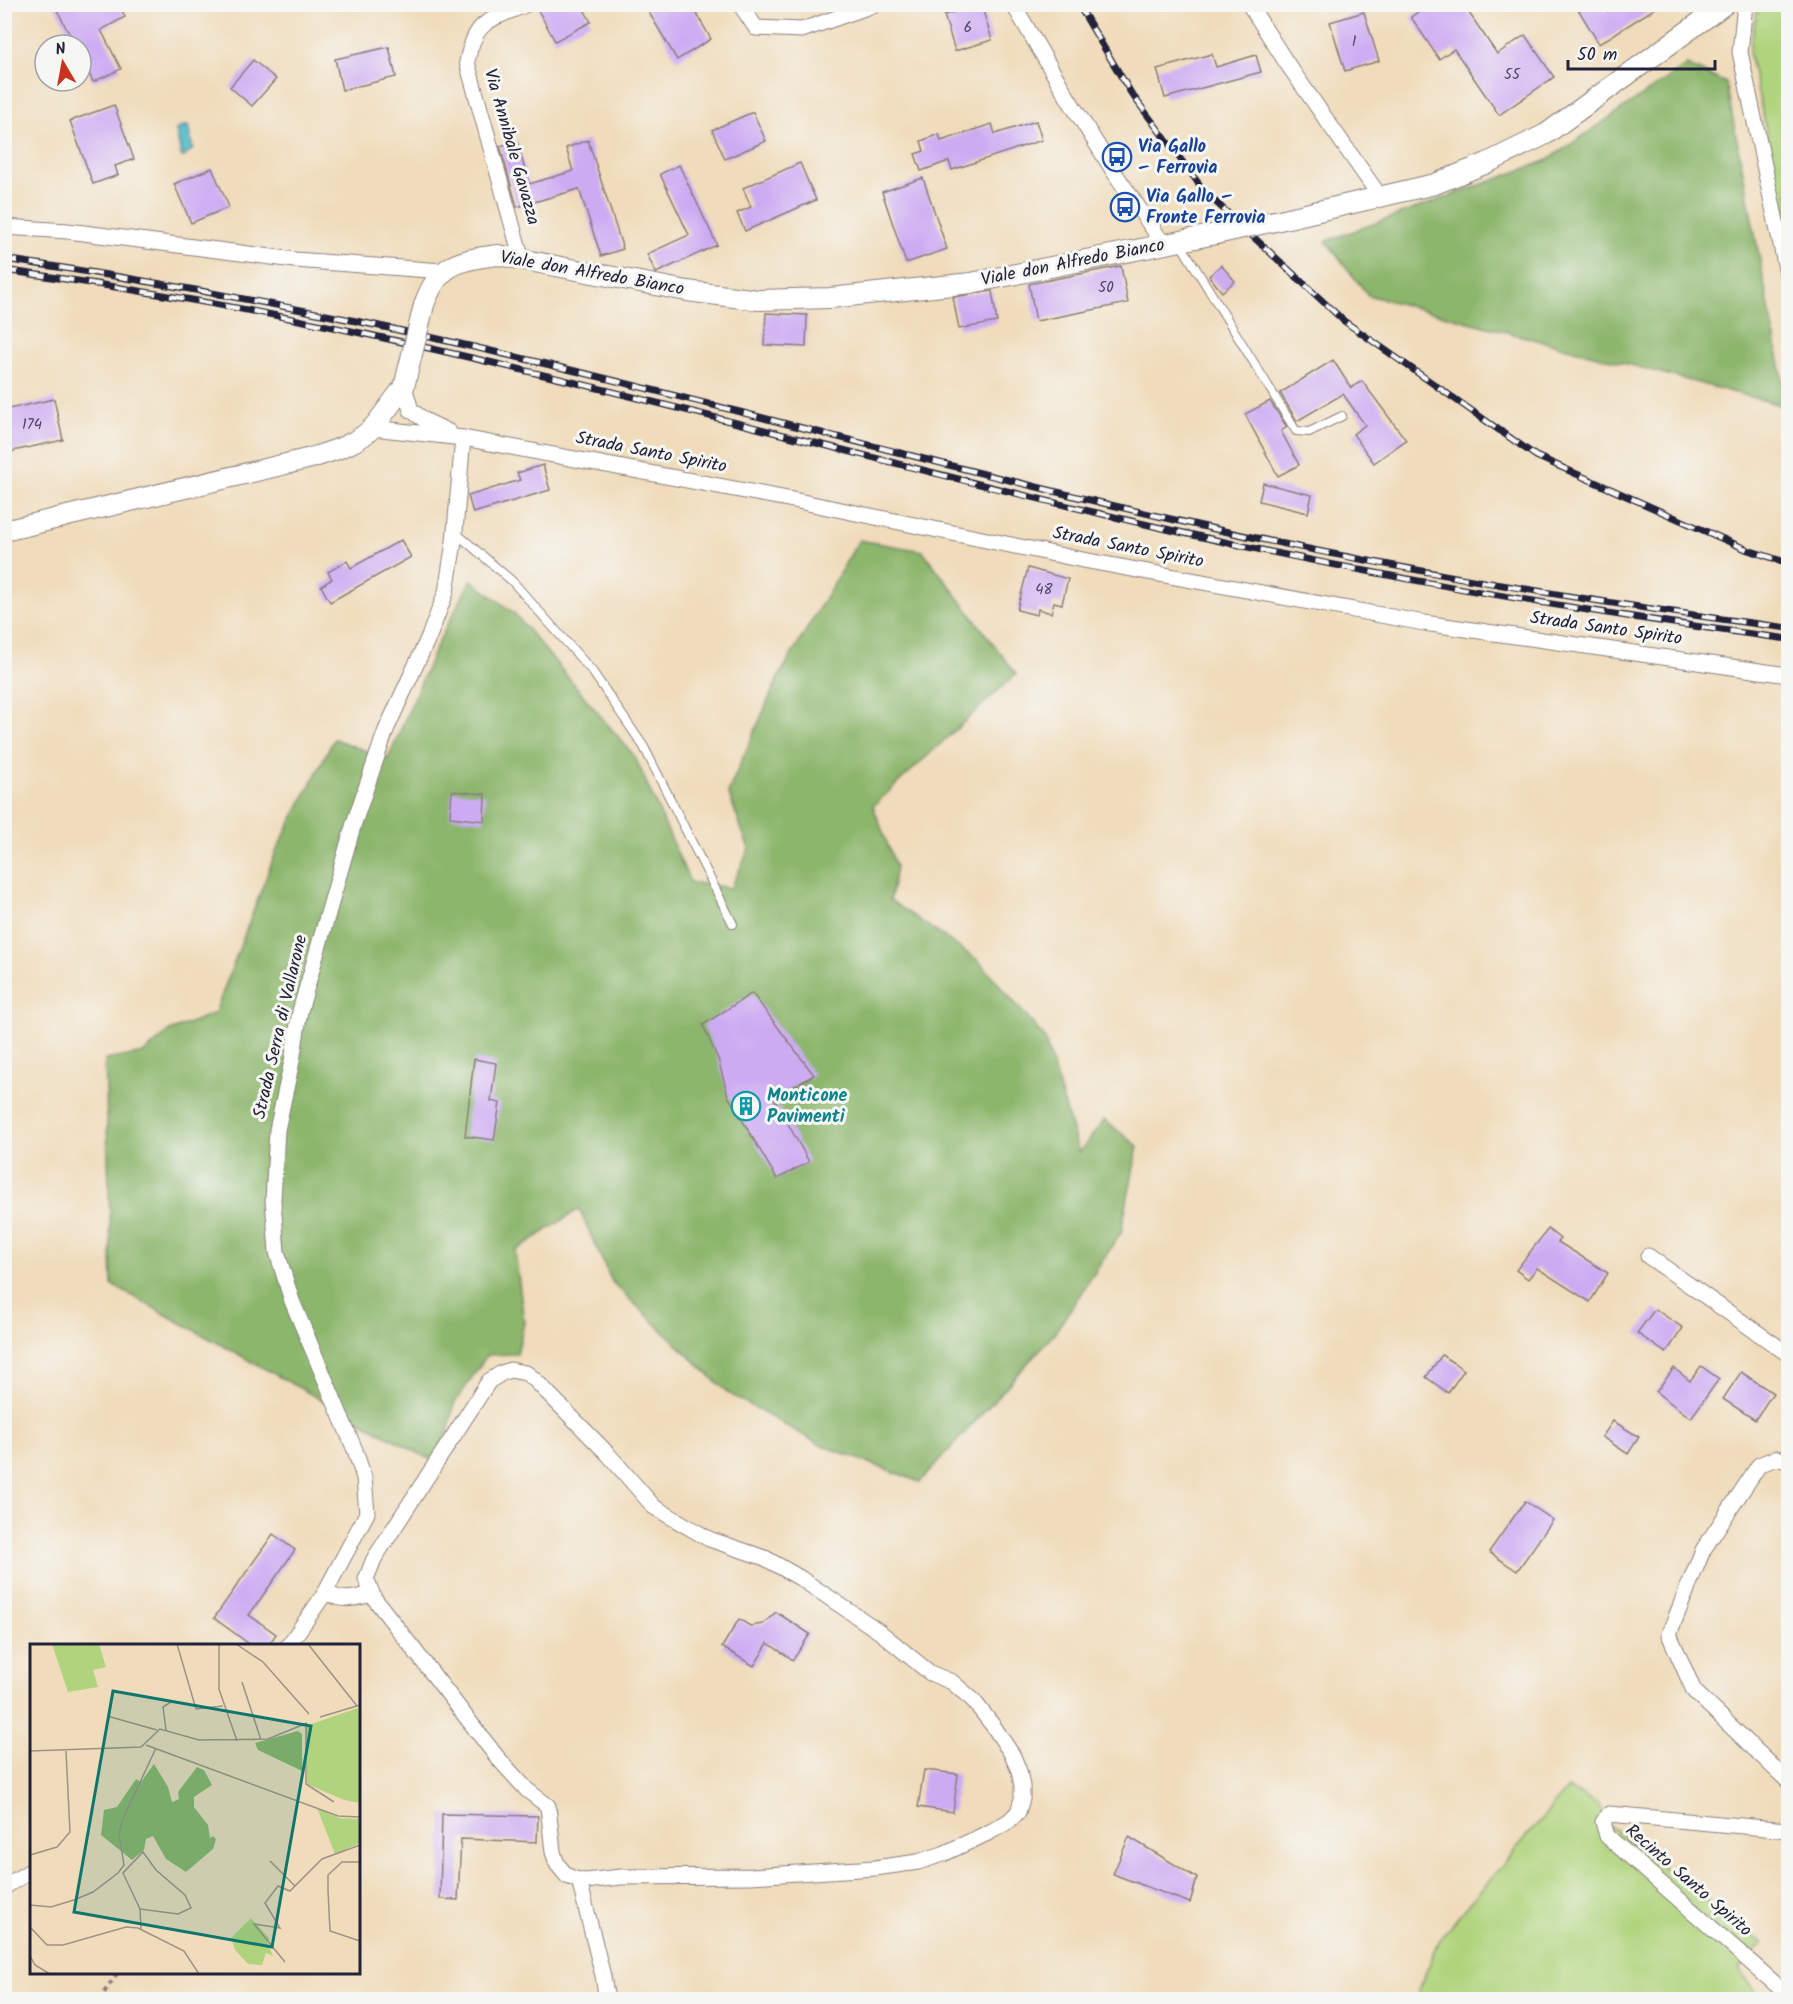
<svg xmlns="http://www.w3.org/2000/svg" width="1793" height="2004" font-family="Kalam,sans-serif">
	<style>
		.green { fill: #b0d47d; stroke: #697b5c; stroke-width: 1.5 }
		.forest { fill: #8cb66c; stroke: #576c54; stroke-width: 1.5 }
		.water { fill: #49b6c4; stroke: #366c80; stroke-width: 1.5 }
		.building { fill: #cdabf3 }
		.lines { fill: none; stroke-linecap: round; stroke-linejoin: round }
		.service-casing { stroke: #897e7a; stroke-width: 10 }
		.minor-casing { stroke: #897e7a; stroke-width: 17 }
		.tertiary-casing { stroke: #897e7a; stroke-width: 22 }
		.path { stroke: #897e7a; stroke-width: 4; stroke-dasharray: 4.5 4.5; stroke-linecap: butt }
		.service { stroke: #fff; stroke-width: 8 }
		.minor { stroke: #fff; stroke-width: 15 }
		.tertiary { stroke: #fff; stroke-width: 20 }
		.rail-casing { stroke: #22223b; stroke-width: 7 }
		.rail { stroke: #f6f6f2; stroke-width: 4.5; stroke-dasharray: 14; stroke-linecap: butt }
		.tertiary-bridge-casing { stroke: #897e7a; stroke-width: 22; stroke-linecap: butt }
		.tertiary-bridge { stroke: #fff; stroke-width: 20 }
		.labels { text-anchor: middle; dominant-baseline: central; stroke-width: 6; stroke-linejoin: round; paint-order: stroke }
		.number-label { font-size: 15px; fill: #4d4469 }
		.street-label { font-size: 18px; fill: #22223b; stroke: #f6f6f2 }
		.transit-label { font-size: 18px; font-weight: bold; fill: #164399; stroke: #f6f6f2; text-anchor: start }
		.culture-label { font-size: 18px; font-weight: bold; fill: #0d838f; stroke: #f6f6f2; text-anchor: start }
		.inset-road { fill: none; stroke: #9e9187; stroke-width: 1.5 }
		.view { fill: #0f766e; fill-opacity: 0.15; stroke: #0f766e; stroke-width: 3 }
		.inset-edge { fill: none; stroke: #22223b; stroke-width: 3 }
	</style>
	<rect width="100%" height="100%" fill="#f6f6f2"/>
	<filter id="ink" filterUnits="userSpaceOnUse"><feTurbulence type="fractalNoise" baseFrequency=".0167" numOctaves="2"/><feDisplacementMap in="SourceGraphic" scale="12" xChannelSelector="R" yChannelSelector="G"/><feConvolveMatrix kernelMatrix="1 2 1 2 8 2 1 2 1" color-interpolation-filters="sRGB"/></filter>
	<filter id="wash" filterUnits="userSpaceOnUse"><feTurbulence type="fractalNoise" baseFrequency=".008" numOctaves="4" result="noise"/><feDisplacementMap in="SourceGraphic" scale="24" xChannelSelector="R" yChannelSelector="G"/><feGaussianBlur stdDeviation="1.35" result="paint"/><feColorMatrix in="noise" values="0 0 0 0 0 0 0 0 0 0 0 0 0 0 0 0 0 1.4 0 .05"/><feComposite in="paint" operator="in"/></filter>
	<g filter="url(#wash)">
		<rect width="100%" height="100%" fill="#f0dbba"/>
		<g class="green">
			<polygon points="1766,5 1788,5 1788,229 1749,52 1757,11"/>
			<polygon points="1568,1788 1598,1804 1610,1826 1763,1943 1739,1969 1761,1999 1423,2000 1418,1990 1442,1936"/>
		</g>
		<g class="forest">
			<polygon points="1687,65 1726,83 1788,407 1368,295 1326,241 1546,161"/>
			<polygon points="859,540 923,551 1016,674 873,806 896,867 890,900 979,961 1044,1037 1079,1153 1104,1120 1138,1146 1121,1233 1053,1335 920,1482 819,1444 728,1393 612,1282 579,1209 515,1251 524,1322 517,1354 487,1355 454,1404 448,1434 431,1460 112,1285 105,1060 144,1053 170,1031 215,1013 276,851 334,739 388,759 437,645 471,580 514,613 635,757 690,882 731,888 749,849 728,792 778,678"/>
		</g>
		<path class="water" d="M184,126H188L193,149L184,157H182C181,155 176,132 176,130Z"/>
		<g id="blocks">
			<g class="building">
				<polygon points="54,4 119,4 125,17 101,30 121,69 93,82 81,56 81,45 75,45"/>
				<polygon points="548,4 581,4 591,22 555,41 538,10"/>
				<polygon points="644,4 691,4 711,39 677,60"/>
				<polygon points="981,4 992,40 955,51 944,15"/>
				<polygon points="1429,4 1463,4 1497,54 1525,35 1554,77 1499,115 1454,49 1439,59 1411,17"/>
				<polygon points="1575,4 1602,4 1607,12 1620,4 1662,4 1599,44"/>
				<polygon points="1364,12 1379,61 1345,71 1330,22"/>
				<polygon points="389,47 396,77 342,90 335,59"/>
				<polygon points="1212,54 1216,67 1256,55 1261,72 1165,98 1157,69"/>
				<polygon points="253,60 276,79 252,106 230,87"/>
				<polygon points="114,105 134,159 115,166 118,175 93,184 70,121"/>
				<polygon points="753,112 766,141 725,159 712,130"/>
				<polygon points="1036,121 1042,140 952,170 949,161 921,171 915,154 924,151 921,141 939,134 941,141 992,124 995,134"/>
				<polygon points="588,140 623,249 601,256 579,189 517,207 500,146 517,141 529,184 573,171 566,148"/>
				<polygon points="800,163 816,200 745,231 737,213 751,207 743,188"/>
				<polygon points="679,165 717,245 656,273 647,254 689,235 660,174"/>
				<polygon points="212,168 229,207 191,223 174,184"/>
				<polygon points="923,178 947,249 906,263 882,192"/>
				<polygon points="1221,265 1235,281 1222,292 1209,276"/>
				<polygon points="1121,266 1128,303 1036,321 1029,284"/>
				<polygon points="992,291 997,322 959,329 953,297"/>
				<polygon points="766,313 807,315 806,347 764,345"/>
				<polygon points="1333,360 1351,388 1362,381 1406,440 1374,463 1353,434 1365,425 1343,394 1297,421 1280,393"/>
				<polygon points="54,399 63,440 4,453 4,410"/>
				<polygon points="1270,401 1287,427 1281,431 1299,465 1278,476 1245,414"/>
				<polygon points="543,465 550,490 473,513 468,496 520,480 517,473"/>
				<polygon points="1263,483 1312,495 1308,513 1259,501"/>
				<polygon points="401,540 411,557 330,602 321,586 332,579 328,572 347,561 351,568"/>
				<polygon points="1028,568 1068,579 1062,604 1054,602 1051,613 1038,609 1037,615 1017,610"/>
				<polygon points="452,791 485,794 484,821 450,817"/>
				<polygon points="752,993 814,1075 774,1098 809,1162 777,1179 728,1096 718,1059 703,1025"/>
				<polygon points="474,1059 496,1063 491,1101 500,1103 494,1140 465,1136"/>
				<polygon points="1548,1229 1560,1239 1558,1242 1608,1273 1590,1302 1537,1268 1528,1279 1516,1270"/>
				<polygon points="1655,1309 1683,1328 1666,1353 1637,1333"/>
				<polygon points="1442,1355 1464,1370 1448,1393 1426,1377"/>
				<polygon points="1701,1366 1719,1379 1691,1418 1656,1392 1674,1368 1690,1381"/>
				<polygon points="1741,1372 1773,1393 1755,1420 1723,1399"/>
				<polygon points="1613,1421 1639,1437 1628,1454 1602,1437"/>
				<polygon points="1525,1501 1553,1520 1517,1571 1489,1552"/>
				<polygon points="273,1534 295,1550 249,1615 276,1634 268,1646 252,1646 214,1618"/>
				<polygon points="776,1612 810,1634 793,1660 768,1643 754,1666 722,1647 739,1619 750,1626 763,1624"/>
				<polygon points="924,1770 958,1774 953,1812 918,1807"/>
				<polygon points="442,1814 538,1816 537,1842 461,1839 458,1900 440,1899"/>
				<polygon points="1129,1837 1197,1878 1190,1903 1113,1874"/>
			</g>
		</g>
	</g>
	<g filter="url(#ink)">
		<use href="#blocks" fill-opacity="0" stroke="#897e7a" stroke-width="1.5"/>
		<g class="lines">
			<g class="service-casing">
				<g id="service">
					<polyline points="1180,243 1296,431 1309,432 1342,416"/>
					<polyline points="455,532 512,581 592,671 644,747 733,924"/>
				</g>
			</g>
			<g class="minor-casing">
				<g id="minor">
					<polyline points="740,4 756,28 802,30 876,4"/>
					<polyline points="1013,4 1068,98 1114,172 1164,245"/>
					<polyline points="1249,4 1286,62 1381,198"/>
					<polyline points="1745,4 1740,52 1788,278"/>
					<polyline points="4,227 68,231 295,260 442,271"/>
					<path d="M522,260L467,62C475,19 490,20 527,4"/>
					<polyline points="404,387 411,410 426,421 449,432"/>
					<polyline points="373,428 463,438 793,500 1083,560 1424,623 1788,675"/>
					<polyline points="1648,1256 1788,1354"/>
					<polygon points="510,1370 526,1373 534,1379 608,1454 654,1507 709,1539 765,1558 800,1578 880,1632 930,1673 952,1682 973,1700 994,1727 1013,1756 1019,1771 1022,1786 1022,1799 1018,1812 1009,1821 990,1832 943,1854 918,1862 875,1868 751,1876 621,1877 585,1881 575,1879 567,1876 557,1864 553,1852 548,1806 527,1790 497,1757 374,1598 366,1579 374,1559 489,1381 502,1373"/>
					<polyline points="1788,1461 1776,1458 1759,1465 1703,1550 1669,1634 1694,1691 1788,1781"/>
					<path d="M326,1592C341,1602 354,1599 371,1594"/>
					<polyline points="288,1646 323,1596 367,1513 364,1478 355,1450 292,1301 277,1252 273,1200 277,1130 292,1061 300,1011 354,823 386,730 430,634 446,592 454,542 463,438"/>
					<polyline points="1788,1830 1609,1814 1603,1822 1607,1836 1788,1995"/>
					<polyline points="579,1880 603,1976 607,2000"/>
					<polyline points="4,1887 32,1870"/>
				</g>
			</g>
			<g class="tertiary-casing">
				<g id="tertiary">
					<polyline points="1284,219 1435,184 1487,163 1546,134 1725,4"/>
					<path d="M424,305C438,264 458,260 498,255L687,291L758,300L830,298L971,283L1216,234"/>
					<path d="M4,531L311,458C333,451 360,443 375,425C385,413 394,399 404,387"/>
				</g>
			</g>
			<polyline class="path" points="99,2000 118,1972"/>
			<use href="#service" class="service"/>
			<use href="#minor" class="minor"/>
			<use href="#tertiary" class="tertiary"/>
			<g class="rail-casing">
				<g id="rail">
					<polyline points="1078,4 1131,93 1205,192 1344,321 1536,456 1748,550 1788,563"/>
					<path d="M4,259C122,276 240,297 356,321C631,379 901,457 1175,520C1378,567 1583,601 1788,628"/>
					<path d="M4,270C122,287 240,307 356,332C631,391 901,469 1175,531C1378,577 1583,612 1788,639"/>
				</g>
			</g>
			<use href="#rail" class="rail"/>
			<g class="tertiary-bridge-casing">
				<g id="tertiary-bridge">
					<polyline points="1216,234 1284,219"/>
					<polyline points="404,387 424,305"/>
				</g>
			</g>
			<use href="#tertiary-bridge" class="tertiary-bridge"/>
		</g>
	</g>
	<defs>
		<g id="bus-ring" transform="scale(1.5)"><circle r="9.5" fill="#f6f6f2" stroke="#1a4fb4" stroke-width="1.5"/><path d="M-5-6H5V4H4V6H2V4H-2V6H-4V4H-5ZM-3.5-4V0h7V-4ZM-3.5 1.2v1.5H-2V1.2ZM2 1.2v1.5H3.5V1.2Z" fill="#1a4fb4"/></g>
		<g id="building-ring" transform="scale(1.5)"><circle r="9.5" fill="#f6f6f2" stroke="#0f9aa8" stroke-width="1.5"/><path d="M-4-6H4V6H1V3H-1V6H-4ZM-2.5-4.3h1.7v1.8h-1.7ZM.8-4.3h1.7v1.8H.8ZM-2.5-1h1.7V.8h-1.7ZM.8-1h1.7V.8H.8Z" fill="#0f9aa8"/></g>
	</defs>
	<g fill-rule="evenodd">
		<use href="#bus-ring" x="1117" y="157"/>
		<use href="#bus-ring" x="1125" y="207"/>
		<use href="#building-ring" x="746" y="1106"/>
	</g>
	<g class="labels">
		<g class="number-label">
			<text x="968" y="28">6</text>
			<text x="1354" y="42">1</text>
			<text x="1512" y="75">55</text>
			<text x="1106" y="288">50</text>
			<text x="32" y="425">174</text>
			<text x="1044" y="590">48</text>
		</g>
		<g class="street-label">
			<text transform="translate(511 147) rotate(74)">Via Annibale Gavazza</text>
			<text transform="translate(1073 263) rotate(-11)">Viale don Alfredo Bianco</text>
			<text transform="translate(592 274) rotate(10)">Viale don Alfredo Bianco</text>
			<text transform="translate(651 453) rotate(11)">Strada Santo Spirito</text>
			<text transform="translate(1128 548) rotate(11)">Strada Santo Spirito</text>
			<text transform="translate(1606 629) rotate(8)">Strada Santo Spirito</text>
			<text transform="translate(281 1027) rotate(-77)">Strada Serra di Vallarone</text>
			<text transform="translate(1688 1881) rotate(41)">Recinto Santo Spirito</text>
		</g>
		<g class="transit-label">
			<text x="1138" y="147">Via Gallo<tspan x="1138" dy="21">– Ferrovia</tspan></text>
			<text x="1146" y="197">Via Gallo –<tspan x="1146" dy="21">Fronte Ferrovia</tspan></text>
		</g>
		<g class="culture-label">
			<text x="767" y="1096">Monticone<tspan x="767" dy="21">Pavimenti</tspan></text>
		</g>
	</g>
	<g transform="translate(30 1644)">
		<rect width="330" height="330" fill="#f0dbba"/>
		<path d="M22,0H69L76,23L63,26L68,43L38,48ZM328,64L330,68V159L314,156L277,140L276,82ZM287,164L309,174L330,175V199L305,210ZM221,274L240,295L237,298L243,312L236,309L232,321L218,320L205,306L201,294Z" fill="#b0d47d"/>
		<path d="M268,87L272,90V127L228,106L225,99ZM124,120L138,143L142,158L149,155L148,148L167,123L174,126L182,141L164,153V163L178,181L180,194L183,192L186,195L183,205L156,228L136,215L123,192L116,195L114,206L102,216L71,191L74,166L87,163L106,135L111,138Z" fill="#8cb66c"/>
		<path class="inset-road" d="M147,0L166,65L193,62M189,0V45L207,97M206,0L233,18L279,70M278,0L327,62M212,38L231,96M77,72L127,86M290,73L330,61M276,80V140L304,158M136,86L133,63L141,58M116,101L308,172L330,173M0,107L111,103L130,85L169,96L238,95L277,79M0,211L27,203L40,188L36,107M240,217L265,242M330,218H312L298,231V247L300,287L330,297M0,261L21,263L44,256L63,248L88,229L94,221L89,190L92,177L126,104M110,265L93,229L113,208L126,226L155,251L161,264L148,270L110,265L111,285M0,283L17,301H33L96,283L108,284L154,307L169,330M0,312L5,321L20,330M255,318L224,280L250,284L235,259L248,242L260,247L292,215L330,201"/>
		<path class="view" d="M83,47L281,82L242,303L44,268Z"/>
		<rect width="330" height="330" class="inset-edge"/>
	</g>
	<rect width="1793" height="2004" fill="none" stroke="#f6f6f2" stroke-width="24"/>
	<g transform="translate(63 63) rotate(350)"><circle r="28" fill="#f6f6f2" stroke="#a1a1a9" stroke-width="1.5"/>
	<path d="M0-4.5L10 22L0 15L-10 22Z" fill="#c8321e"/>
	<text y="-9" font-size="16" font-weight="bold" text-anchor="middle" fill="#22223b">N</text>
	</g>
	<path d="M1568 60v9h147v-9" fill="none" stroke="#22223b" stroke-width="3"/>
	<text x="1577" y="60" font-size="18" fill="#22223b" stroke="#f6f6f2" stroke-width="4.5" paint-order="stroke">50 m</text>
</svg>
